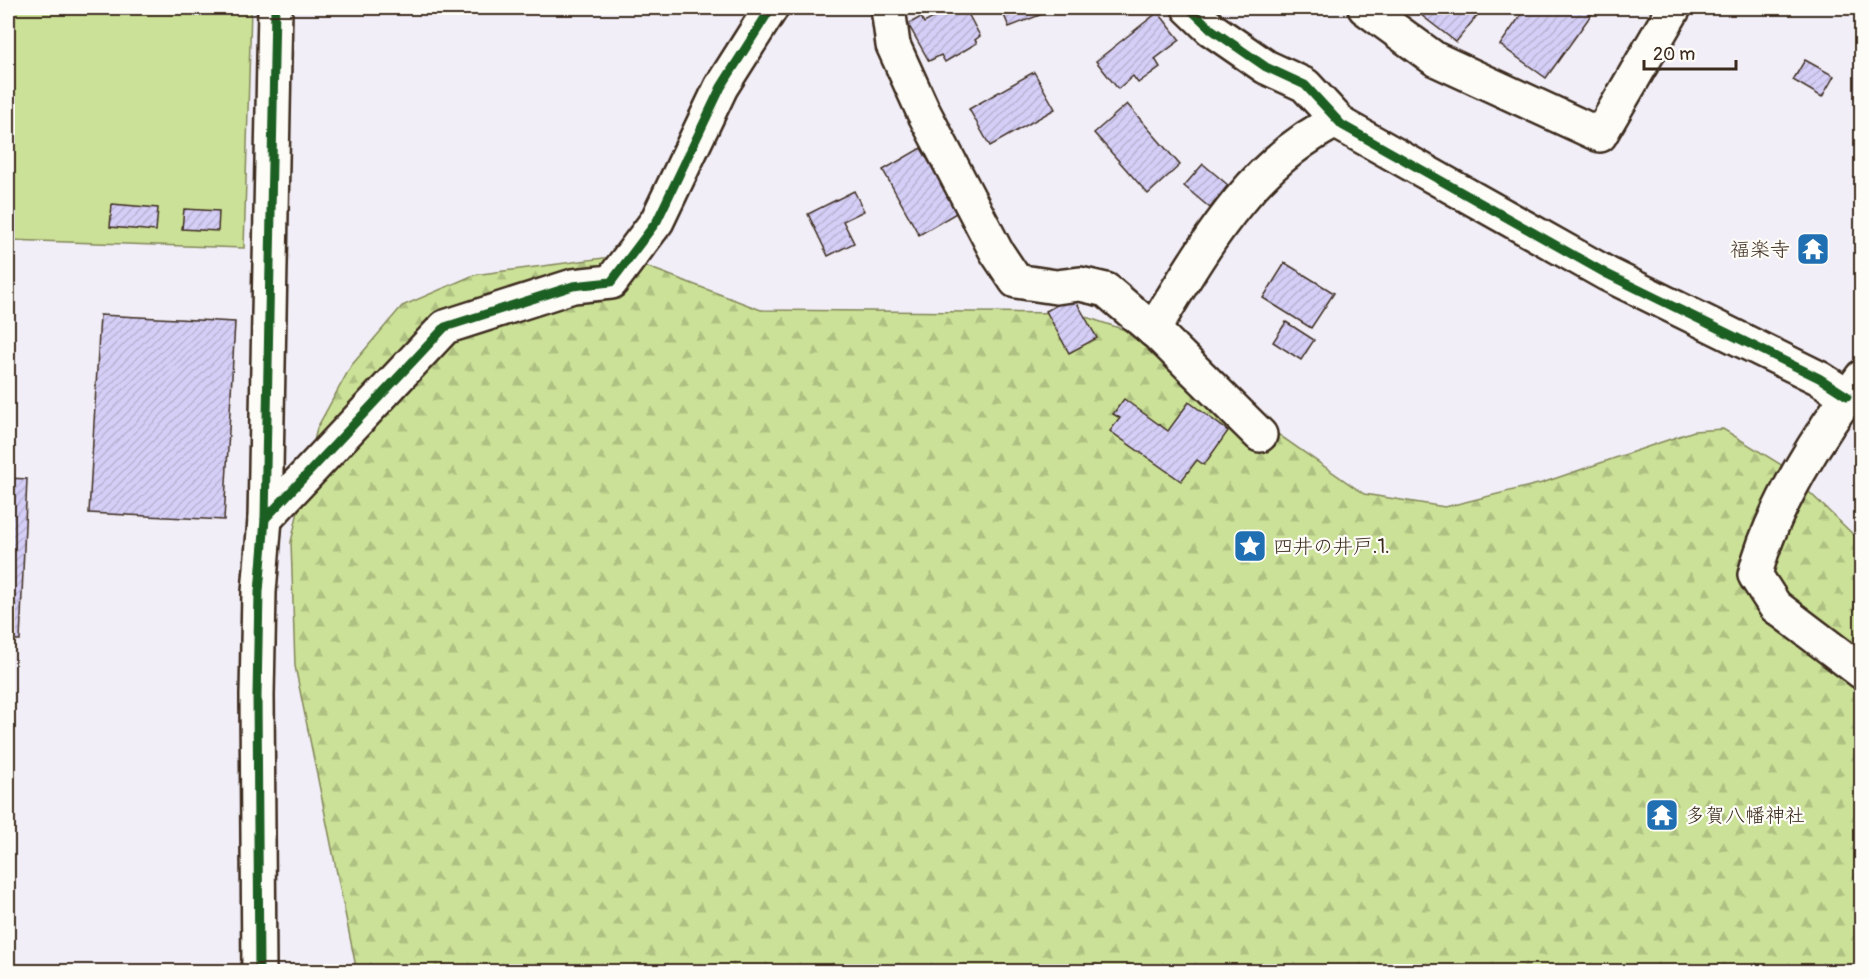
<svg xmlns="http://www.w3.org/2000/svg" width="1869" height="979" font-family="Pangolin,'Klee One',sans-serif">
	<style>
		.forest { fill: url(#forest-firs); stroke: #83865a; stroke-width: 1.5 }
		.garden { fill: #cbe197; stroke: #83865a; stroke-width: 1.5 }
		.building { fill: url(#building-hatch); stroke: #3b2a1e; stroke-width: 1.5 }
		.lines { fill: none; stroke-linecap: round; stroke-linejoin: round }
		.minor-casing { stroke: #3b2a1e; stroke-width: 38 }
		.minor { stroke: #fdfcf7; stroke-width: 33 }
		.cycleway-casing { stroke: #fdfcf7; stroke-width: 13 }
		.cycleway { stroke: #1b5e20; stroke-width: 9 }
		.labels { text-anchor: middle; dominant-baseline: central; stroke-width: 4.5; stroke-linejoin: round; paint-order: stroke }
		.poi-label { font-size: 20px; fill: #3b2a1e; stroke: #fdfcf7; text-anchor: start }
	</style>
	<defs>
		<pattern id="forest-firs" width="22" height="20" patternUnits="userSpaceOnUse" patternTransform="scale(1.5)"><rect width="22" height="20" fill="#cbe197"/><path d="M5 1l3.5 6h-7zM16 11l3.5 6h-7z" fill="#afc182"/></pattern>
		<pattern id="building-hatch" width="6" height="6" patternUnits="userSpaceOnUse" patternTransform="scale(1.5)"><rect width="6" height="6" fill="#d5cff7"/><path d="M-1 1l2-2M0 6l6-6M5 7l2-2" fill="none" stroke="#b8b2d3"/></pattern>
	</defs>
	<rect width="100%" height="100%" fill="#f1eef7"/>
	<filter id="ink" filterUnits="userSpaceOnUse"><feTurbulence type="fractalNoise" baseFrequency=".0167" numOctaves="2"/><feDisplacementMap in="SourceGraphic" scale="12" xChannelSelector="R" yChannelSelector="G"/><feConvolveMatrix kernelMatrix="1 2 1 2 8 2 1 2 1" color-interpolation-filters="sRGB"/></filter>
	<g filter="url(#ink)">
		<polygon class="forest" points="619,256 761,310 1074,313 1131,332 1364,494 1445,507 1542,483 1694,431 1723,429 1780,464 1861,542 1861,971 357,972 295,666 291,542 317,428 351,366 402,306 474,275"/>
		<polygon class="garden" points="8,8 251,8 244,248 8,240"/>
		<g class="building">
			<polygon points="952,8 965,8 980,36 975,40 977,43 945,62 941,55 929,61 908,24 921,17 924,23"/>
			<polygon points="1001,8 1049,8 1050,11 1009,27"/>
			<polygon points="1412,8 1483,8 1456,42"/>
			<polygon points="1517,8 1596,8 1546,78 1500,45 1523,12"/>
			<polygon points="1158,12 1180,40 1155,59 1160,67 1138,83 1133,76 1118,89 1096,61"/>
			<polygon points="1805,60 1834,76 1822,97 1793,80"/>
			<polygon points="1034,72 1055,109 990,146 969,109"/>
			<polygon points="1127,104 1180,165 1148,194 1094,133"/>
			<polygon points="921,148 958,212 919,235 883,170"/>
			<polygon points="1203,164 1228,185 1210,208 1184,186"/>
			<polygon points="854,191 864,211 843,221 854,243 828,256 808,214"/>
			<polygon points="112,204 158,208 156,231 110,227"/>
			<polygon points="184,209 219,211 218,231 182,229"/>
			<polygon points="1285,263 1334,293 1311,328 1263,298"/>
			<polygon points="1073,296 1097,338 1069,353 1046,311"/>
			<polygon points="100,315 235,322 224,520 89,513"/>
			<polygon points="1286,322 1314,340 1301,360 1273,342"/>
			<polygon points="1124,399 1168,431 1189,402 1228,431 1204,465 1197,460 1181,481 1110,431 1120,418 1113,414"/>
			<polygon points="8,478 27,479 20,640 8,640"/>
			<polygon points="8,736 11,736 8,868"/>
		</g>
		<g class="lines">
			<g class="minor-casing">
				<g id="minor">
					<polyline points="888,8 893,45 923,111 996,251 1016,281 1056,287 1080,284 1106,290 1159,335 1260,435"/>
					<polyline points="1189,8 1211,29 1266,67 1305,85 1342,125 1607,274 1819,378 1847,396"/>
					<polyline points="1365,8 1435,59 1600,135 1674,8"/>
					<path d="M1153,330C1202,251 1250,162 1338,120"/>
					<path d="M1862,377C1821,431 1771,509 1755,575L1775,606L1862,672"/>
					<polyline points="265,519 445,327 573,286 611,282 657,221 721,87 771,8"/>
					<polyline points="259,972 257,695 259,592 265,519 275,8"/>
				</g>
			</g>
			<use href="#minor" class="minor"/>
			<g class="cycleway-casing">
				<g id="cycleway">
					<polyline points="1189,8 1211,29 1266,67 1305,85 1342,125 1607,274 1819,378 1847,396"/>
					<polyline points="265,519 445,327 573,286 611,282 657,221 721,87 771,8"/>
					<polyline points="259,972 257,695 259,592 265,519 275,8"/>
				</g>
			</g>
			<use href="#cycleway" class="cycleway"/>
		</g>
	</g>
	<defs>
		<g id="temple-square" transform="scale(1.725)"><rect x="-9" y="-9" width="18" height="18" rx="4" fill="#1f6fb2" stroke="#fdfcf7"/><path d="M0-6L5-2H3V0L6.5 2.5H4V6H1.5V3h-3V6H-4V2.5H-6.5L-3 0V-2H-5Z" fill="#fff"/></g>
		<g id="sight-square" transform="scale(1.725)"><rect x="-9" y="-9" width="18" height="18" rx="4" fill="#1f6fb2" stroke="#fdfcf7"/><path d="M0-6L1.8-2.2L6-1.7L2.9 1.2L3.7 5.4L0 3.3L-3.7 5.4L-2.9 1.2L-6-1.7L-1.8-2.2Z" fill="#fff"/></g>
	</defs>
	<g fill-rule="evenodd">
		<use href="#temple-square" x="1813" y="249"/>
		<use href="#sight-square" x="1250" y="546"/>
		<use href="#temple-square" x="1662" y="815"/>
	</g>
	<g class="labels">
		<g class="poi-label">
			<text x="1790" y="249" text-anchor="end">福楽寺</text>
			<text x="1273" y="546">四井の井戸.1.</text>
			<text x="1685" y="815">多賀八幡神社</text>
		</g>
	</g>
	<rect width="1869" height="979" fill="none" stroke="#fdfcf7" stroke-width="30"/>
	<rect x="15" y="15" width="1839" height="949" fill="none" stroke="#3b2a1e" stroke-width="2" filter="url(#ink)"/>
	<path d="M1644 60v9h92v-9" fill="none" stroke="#3b2a1e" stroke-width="3"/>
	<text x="1653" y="60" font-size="18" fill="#3b2a1e" stroke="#fdfcf7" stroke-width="4.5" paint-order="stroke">20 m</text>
</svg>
